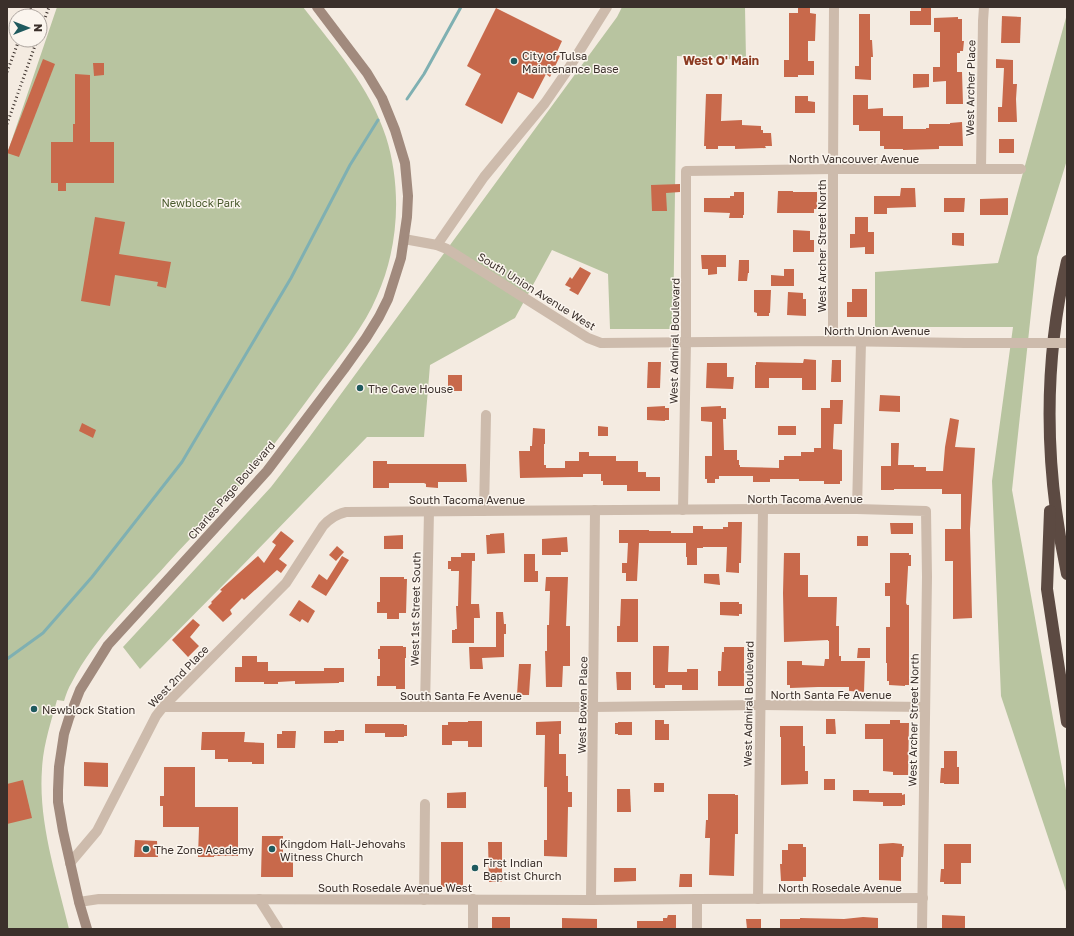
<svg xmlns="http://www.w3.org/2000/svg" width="1074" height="936" font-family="'Golos Text',sans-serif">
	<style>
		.green { fill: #b8c4a0 }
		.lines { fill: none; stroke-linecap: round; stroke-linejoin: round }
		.stream { stroke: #7fb0b2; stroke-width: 3 }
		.building { fill: #c8694b }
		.minor { stroke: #cdbbac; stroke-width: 10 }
		.tertiary { stroke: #cdbbac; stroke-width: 10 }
		.secondary { stroke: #a18a7d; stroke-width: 10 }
		.motorway { stroke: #5c4a42; stroke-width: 12 }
		.rail { stroke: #3b302b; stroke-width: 3; stroke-dasharray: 1 3; stroke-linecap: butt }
		.tertiary-bridge { stroke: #cdbbac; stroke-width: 10 }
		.poi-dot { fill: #1f5a5e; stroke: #fbf5ee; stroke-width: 1.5 }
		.labels { text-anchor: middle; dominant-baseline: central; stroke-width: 3; stroke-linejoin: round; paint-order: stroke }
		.poi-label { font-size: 11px; fill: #3b302b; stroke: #fbf5ee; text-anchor: start }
		.street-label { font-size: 11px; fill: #3b302b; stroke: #fbf5ee }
		.park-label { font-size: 11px; fill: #4a5a2e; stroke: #fbf5ee }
		.neighbourhood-label { font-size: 12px; font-weight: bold; fill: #8c3b22; stroke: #fbf5ee }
	</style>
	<rect width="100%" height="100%" fill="#f4ebe1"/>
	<g class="green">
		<path d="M57,7H303C334,47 370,87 386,137C402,188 399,247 377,296C364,327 342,353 322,380C295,417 268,454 237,489C214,515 189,539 166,565C133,602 95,637 72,682C68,688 66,695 64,701L57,700C51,722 43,746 42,769C38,823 57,878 69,929H7V154Z"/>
		<polygon points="622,7 745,7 746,60 677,56 673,329 610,329 608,274 552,250 515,318 430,365 424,437 367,437 237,571 140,669 123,647 271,487 308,439 617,17"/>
		<polygon points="1067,14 1067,160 1037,257 1012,490 1067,796 1067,894 1001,696 992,481 1013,327 875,327 875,272 998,263"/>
	</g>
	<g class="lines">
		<g class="stream">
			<polyline points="407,99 424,74 461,7"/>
			<polyline points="7,659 43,633 92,577 182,462 291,278 350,165 378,120"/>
		</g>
	</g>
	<g class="building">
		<polygon points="798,7 810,7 810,13 816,14 815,41 808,41 808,61 814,61 814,75 798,75 798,77 784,77 784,60 789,60 789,13 798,13"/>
		<polygon points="921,7 931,7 931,25 910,25 910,11 921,11"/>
		<polygon points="496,8 562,41 556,54 560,56 550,77 546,74 533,99 518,92 502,124 465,105 481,74 467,66"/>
		<polygon points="859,14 870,14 870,40 872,40 873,57 871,57 871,80 855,79 855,66 859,66"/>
		<polygon points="1002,16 1021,17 1020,43 1001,43"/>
		<polygon points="958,17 958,19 962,19 962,41 964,41 963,51 960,51 960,53 957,53 957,72 962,72 963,104 946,104 946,81 933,82 933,67 940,67 940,32 934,32 934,18"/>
		<polygon points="43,59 55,64 19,157 7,153"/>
		<polygon points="996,59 1013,60 1013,84 1017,84 1016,99 1017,122 998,122 998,107 1002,107 1004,68 996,68"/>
		<polygon points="93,63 104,63 104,75 94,76"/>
		<polygon points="75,74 90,75 90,142 114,142 114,183 66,183 66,191 58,191 58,183 51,183 51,142 73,142 73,124 75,124"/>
		<polygon points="913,74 929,74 929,87 913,88"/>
		<polygon points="706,94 722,94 721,121 742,120 742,125 761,126 761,130 763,130 763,133 771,133 772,146 765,146 766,148 735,149 735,146 718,146 718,149 706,149 706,146 704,146"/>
		<polygon points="853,95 868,95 868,109 883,108 883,116 903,116 903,129 926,129 926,128 929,128 929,124 950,124 950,123 962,122 963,146 939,146 939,149 903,150 903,149 884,149 884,146 880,146 880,131 859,131 859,125 853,125"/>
		<polygon points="795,96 808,96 808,101 815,102 815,113 795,113"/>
		<rect x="999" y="139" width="15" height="14"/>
		<polygon points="680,184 680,192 666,193 667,211 652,211 651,185"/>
		<polygon points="901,188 915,188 916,207 887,208 887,214 874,214 874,196 900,196"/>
		<polygon points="778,191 793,191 793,192 817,192 817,209 814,209 814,213 777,213"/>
		<polygon points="734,192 744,192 744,215 743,215 743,218 729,218 730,213 704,212 704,198 730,198 730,196 734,196"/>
		<polygon points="944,198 965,198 964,212 944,212"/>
		<polygon points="1008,198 1008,215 980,215 980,199"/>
		<polygon points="95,217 125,222 119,254 171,262 166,288 157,286 158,282 115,275 110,306 81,301"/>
		<polygon points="855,217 868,217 868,232 874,232 874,254 865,254 865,247 850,248 850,234 855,234"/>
		<polygon points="793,230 810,231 810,240 814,240 814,252 793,252"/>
		<polygon points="952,233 964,233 964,246 952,245"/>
		<polygon points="701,255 726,255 726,267 717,267 717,274 708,275 708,269 702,269"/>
		<polygon points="739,260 749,260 749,273 748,273 747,281 738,281"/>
		<polygon points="580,267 591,273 578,295 569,290 571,288 565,285 570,277 572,279"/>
		<polygon points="784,269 794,269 794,286 771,286 771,275 784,276"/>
		<polygon points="852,289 867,289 867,317 847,317 847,302 852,302"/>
		<polygon points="754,290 771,290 770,313 769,313 769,316 757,316 757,313 754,312"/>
		<polygon points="788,292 803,293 803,299 806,299 806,316 787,315"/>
		<polygon points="804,359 816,360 816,390 802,390 802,378 769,378 769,388 755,388 755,365 756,365 756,362 803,363"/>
		<polygon points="832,360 841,360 841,382 831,382"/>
		<polygon points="648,362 661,362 660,388 647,388"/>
		<polygon points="707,363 727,363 727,377 734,377 733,389 706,388"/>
		<rect x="448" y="375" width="14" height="16"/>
		<polygon points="880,395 900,396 900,412 879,411"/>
		<polygon points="830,400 843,400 842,424 834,424 833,444 833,449 842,450 842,481 840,481 840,484 824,484 824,481 799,481 799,479 770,479 770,482 753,482 753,476 719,476 719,479 715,479 715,483 707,483 707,479 705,479 705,456 712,456 712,422 701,421 701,407 721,406 721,408 726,408 726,419 723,419 724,450 737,450 737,460 739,460 739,465 740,465 740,467 779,468 779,460 784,460 784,456 801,456 801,452 814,452 814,448 821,448 821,408 830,408"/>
		<polygon points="665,406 665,408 669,408 669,420 665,420 665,421 647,420 647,407"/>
		<polygon points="950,418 959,420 955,447 975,448 970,529 972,618 953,619 953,561 945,561 945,529 961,529 961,494 942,494 942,489 894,489 894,490 881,490 881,466 891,466 891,443 899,443 898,465 914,465 914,467 926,467 926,471 943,471 945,447"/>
		<polygon points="82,423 96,430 93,438 79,431"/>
		<polygon points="598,426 608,427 608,436 598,436"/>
		<rect x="778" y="426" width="18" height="9"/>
		<polygon points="533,428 545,429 545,444 544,444 544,465 546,465 546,468 565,468 565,461 579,461 579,452 589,452 589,456 616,456 616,461 638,461 638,472 646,472 646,477 660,477 660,491 627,491 627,485 603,485 603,481 601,481 601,474 583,474 583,477 572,477 520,478 519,451 530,451 530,446 532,446"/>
		<polygon points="373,461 387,461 387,464 466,464 467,482 438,482 438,488 426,487 426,484 424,483 389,483 389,488 373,488"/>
		<polygon points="728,522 742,522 741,563 739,563 739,573 726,572 727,547 703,547 703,548 697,548 697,565 687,565 687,557 686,557 686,543 639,543 637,581 626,581 626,573 622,573 622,563 627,563 628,543 619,543 619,530 649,530 649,531 671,531 671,533 693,533 693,526 703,526 703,529 723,529 723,527 728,527"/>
		<polygon points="890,523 913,523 913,534 891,534"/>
		<polygon points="281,531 294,541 279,559 287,565 281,573 277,570 244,600 242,598 230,610 232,614 223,622 208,607 212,603 211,602 222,591 220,590 258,556 264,563 276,545 272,542"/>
		<polygon points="504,533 505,553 487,554 486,535 490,535 490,534"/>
		<polygon points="403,535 403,549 384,549 384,536"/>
		<rect x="857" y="536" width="11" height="10"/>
		<polygon points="567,537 568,552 561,552 561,555 542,555 542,539"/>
		<polygon points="337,546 344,552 336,561 329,555"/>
		<polygon points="461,553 475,553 475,561 472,561 471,604 479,604 480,618 474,618 474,643 452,643 452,630 455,630 455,629 457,629 456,606 458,606 459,571 451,571 451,569 448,569 448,561 451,561 451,557 461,557"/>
		<polygon points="784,553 800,553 800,575 808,575 808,597 837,597 836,626 839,626 839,656 841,656 841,661 865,661 864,692 849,691 849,687 818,687 790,688 790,685 787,685 787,661 802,661 802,665 824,666 825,659 829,659 829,641 828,641 828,640 784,642 783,593"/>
		<polygon points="890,553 909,553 909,555 911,555 911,566 908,566 908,568 906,603 907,605 909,605 909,685 905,685 905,686 889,685 889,681 887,681 887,663 886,663 886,627 890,627 890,596 885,596 885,583 890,583"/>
		<polygon points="524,554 535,554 535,571 538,571 538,582 524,582"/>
		<polygon points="342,556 349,560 326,596 311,587 319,574 327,580"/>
		<polygon points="704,574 719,574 720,585 704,583"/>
		<polygon points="380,577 404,577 404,579 407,579 406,613 399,613 399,619 387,619 387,613 377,613 377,602 380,602"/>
		<polygon points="546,577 568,577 566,626 570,626 570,666 563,666 562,687 546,687 545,651 547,651 547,625 549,625 550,591 545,591"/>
		<polygon points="621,599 638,599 638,642 617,642 617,626 620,626"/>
		<polygon points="299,600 315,611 308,623 302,619 300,622 289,615"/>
		<polygon points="720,602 739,602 739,604 742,604 742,614 739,614 739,616 720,615"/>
		<polygon points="496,612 503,612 504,624 506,624 506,634 504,634 504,657 482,658 483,669 470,669 469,647 496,647"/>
		<polygon points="193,619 200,625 190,637 199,646 188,657 172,640"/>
		<polygon points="380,646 403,646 403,647 406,647 406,658 405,658 405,689 396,689 396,686 377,686 377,676 380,676 380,659 378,659 378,649 380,649"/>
		<polygon points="653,646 669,646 668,672 687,672 687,669 698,669 698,690 682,690 682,685 665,685 665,688 655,688 655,685 653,685"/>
		<polygon points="724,647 744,647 744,686 718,686 718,671 721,671 722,652 724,652"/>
		<polygon points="858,648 870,648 870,658 857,658"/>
		<polygon points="242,656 257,656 257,662 268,662 268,671 324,671 324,668 344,668 344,682 339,682 339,683 295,684 295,681 278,682 278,684 264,684 264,682 235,682 235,667 242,667"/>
		<polygon points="519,664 531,664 529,695 517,695"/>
		<polygon points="616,672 631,672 631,690 617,690"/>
		<polygon points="826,719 835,719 836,734 826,734"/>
		<polygon points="655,720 664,720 664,724 669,724 669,740 655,740"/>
		<polygon points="890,720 900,720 900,723 909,723 908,775 893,775 893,772 883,771 883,739 865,739 865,724 890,724"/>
		<polygon points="468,721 482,721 482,747 468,747 468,741 452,741 452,745 442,745 442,725 448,725 448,722 468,722"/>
		<polygon points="561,721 561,734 559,734 559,754 566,754 566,776 568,776 568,792 572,792 572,807 568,807 567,857 544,856 544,840 547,840 547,787 544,787 545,735 536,735 536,722"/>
		<polygon points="618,722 632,722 632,735 618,735 618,734 615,734 615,723 618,723"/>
		<polygon points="365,724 404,724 404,725 407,725 407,736 404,736 404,737 385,737 385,733 365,733"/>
		<polygon points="780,726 803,726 803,746 805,746 805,771 808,771 808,784 781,785 781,737 780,737"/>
		<polygon points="335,730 344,730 344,741 338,741 338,743 324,743 324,731 335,731"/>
		<polygon points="282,731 296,731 295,748 277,748 277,734 282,734"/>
		<polygon points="202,732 245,732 244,742 264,743 264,764 252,764 252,762 228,762 228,759 215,759 215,750 201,750"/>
		<polygon points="944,751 957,751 957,767 959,767 959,784 944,784 944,783 940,783 941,768 944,768"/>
		<polygon points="84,762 108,763 108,787 84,786"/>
		<polygon points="164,767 195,767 195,807 238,807 238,856 214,856 214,857 198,857 199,827 163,827 163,806 160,806 160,796 164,796"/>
		<rect x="824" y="779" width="11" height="11"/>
		<polygon points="23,780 32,818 7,824 7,784"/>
		<rect x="654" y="783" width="10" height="9"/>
		<polygon points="617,789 630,789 631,812 617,812"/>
		<polygon points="853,790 869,790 869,793 902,793 902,795 905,794 905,805 902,805 902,806 883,806 883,802 853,801"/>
		<polygon points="466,792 466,808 447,808 447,793"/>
		<polygon points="708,794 735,794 735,795 738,795 738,834 735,834 734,876 709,875 710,838 705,838 706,820 708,820"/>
		<polygon points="262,836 283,836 283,862 293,862 293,877 261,877"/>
		<polygon points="135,840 157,841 158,857 134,857"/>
		<rect x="441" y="842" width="22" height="45"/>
		<polygon points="488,842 502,842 502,882 489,882"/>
		<polygon points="893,843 902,844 902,846 904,846 903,857 901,857 901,881 879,880 879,844"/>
		<polygon points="788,844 803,844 803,847 806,847 806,877 803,877 803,881 781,881 780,864 782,864 782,850 788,850"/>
		<polygon points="944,844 971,844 971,863 961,863 961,884 944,884 944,882 940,882 941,869 944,869"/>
		<polygon points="614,868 636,868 636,881 614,882"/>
		<polygon points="680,874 692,874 692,887 679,887"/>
		<polygon points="668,915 676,915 676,929 637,929 637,921 663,921 663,918 667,918"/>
		<polygon points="942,915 965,916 965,929 942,929"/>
		<rect x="492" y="917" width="18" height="12"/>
		<polygon points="863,917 878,918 878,929 780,929 780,919 800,919 800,918 844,919"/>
		<polygon points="562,918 597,919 597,929 562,929"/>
		<polygon points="746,919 761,919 761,929 747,929"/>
	</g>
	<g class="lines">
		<g class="minor">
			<polyline points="981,169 983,21 984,7"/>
			<polyline points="437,245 484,177 545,103 567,71 607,7"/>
			<polyline points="833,341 833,169 834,7"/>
			<polyline points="857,509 861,342"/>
			<polyline points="683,510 686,342 686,171 833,169 1021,169"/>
			<polyline points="484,511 486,415"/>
			<polyline points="163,707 594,707 760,705 925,707"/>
			<polyline points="425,707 429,511"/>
			<path d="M70,863L97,831L156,716L163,707L286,583L323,526C330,518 336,514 346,512L763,509H857L926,511L927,577L922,929"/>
			<polyline points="259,899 278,929"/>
			<polyline points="758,899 763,509"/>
			<polyline points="424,900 425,804"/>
			<polyline points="591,900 595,510"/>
			<polyline points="79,902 99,899 591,900 697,899 923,898"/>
			<polyline points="473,929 473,899"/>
			<polyline points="697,929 697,899"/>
		</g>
		<polyline class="tertiary" points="404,239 437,245 447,249 588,338 601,343 833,341 965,343"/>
		<polyline class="secondary" points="87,929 79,902 63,831 58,802 58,790 59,767 64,734 69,718 80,690 108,645 267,471 344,369 366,338 379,317 388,299 401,258 407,217 408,196 405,163 395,130 382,98 367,73 317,7"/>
		<g class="motorway">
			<path d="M1067,261C1043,364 1045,471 1067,574"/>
			<polyline points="1050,511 1047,589 1067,722"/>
		</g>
		<g class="rail">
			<polyline points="27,16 31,7"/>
			<polyline points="40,32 49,7"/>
			<polyline points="7,72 19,40"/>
			<polyline points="7,124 37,40"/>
		</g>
		<polyline class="tertiary-bridge" points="965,343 1067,343"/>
	</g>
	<g class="poi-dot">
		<circle cx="514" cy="61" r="4"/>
		<circle cx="360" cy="388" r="4"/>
		<circle cx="34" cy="709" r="4"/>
		<circle cx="146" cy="849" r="4"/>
		<circle cx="272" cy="849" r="4"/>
		<circle cx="475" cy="868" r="4"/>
	</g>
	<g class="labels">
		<g class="poi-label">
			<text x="522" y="55">City of Tulsa<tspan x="522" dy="13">Maintenance Base</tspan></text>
			<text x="368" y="388">The Cave House</text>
			<text x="42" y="709">Newblock Station</text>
			<text x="280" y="843">Kingdom Hall-Jehovahs<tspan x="280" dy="13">Witness Church</tspan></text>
			<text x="154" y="849">The Zone Academy</text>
			<text x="483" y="862">First Indian<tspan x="483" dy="13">Baptist Church</tspan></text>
		</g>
		<g class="street-label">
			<text transform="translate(970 88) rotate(-89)">West Archer Place</text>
			<text x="854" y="158">North Vancouver Avenue</text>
			<text transform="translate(821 246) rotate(-90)">West Archer Street North</text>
			<text transform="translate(537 291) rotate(32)">South Union Avenue West</text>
			<text x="877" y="330">North Union Avenue</text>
			<text transform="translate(674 341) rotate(-89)">West Admiral Boulevard</text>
			<text transform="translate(231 490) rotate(-49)">Charles Page Boulevard</text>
			<text x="805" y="498">North Tacoma Avenue</text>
			<text x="467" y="499">South Tacoma Avenue</text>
			<text transform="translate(415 609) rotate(-89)">West 1st Street South</text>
			<text transform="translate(178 676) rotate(-46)">West 2nd Place</text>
			<text x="831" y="694">North Santa Fe Avenue</text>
			<text x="461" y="695">South Santa Fe Avenue</text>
			<text transform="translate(748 704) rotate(-89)">West Admiral Boulevard</text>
			<text transform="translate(582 705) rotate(-89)">West Bowen Place</text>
			<text transform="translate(913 720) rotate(-89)">West Archer Street North</text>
			<text x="395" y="887">South Rosedale Avenue West</text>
			<text x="840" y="887">North Rosedale Avenue</text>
		</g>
		<g class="park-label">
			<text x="201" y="202">Newblock Park</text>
		</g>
		<g class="neighbourhood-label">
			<text x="721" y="60">West O' Main</text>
		</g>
	</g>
	<rect width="1074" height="936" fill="none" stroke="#3b302b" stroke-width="16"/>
	<g transform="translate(28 28) rotate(90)"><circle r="19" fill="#fbf5ee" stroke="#aea6a0"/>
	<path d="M0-3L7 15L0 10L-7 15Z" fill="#1f5a5e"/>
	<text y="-6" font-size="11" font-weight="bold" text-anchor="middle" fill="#3b302b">N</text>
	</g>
</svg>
